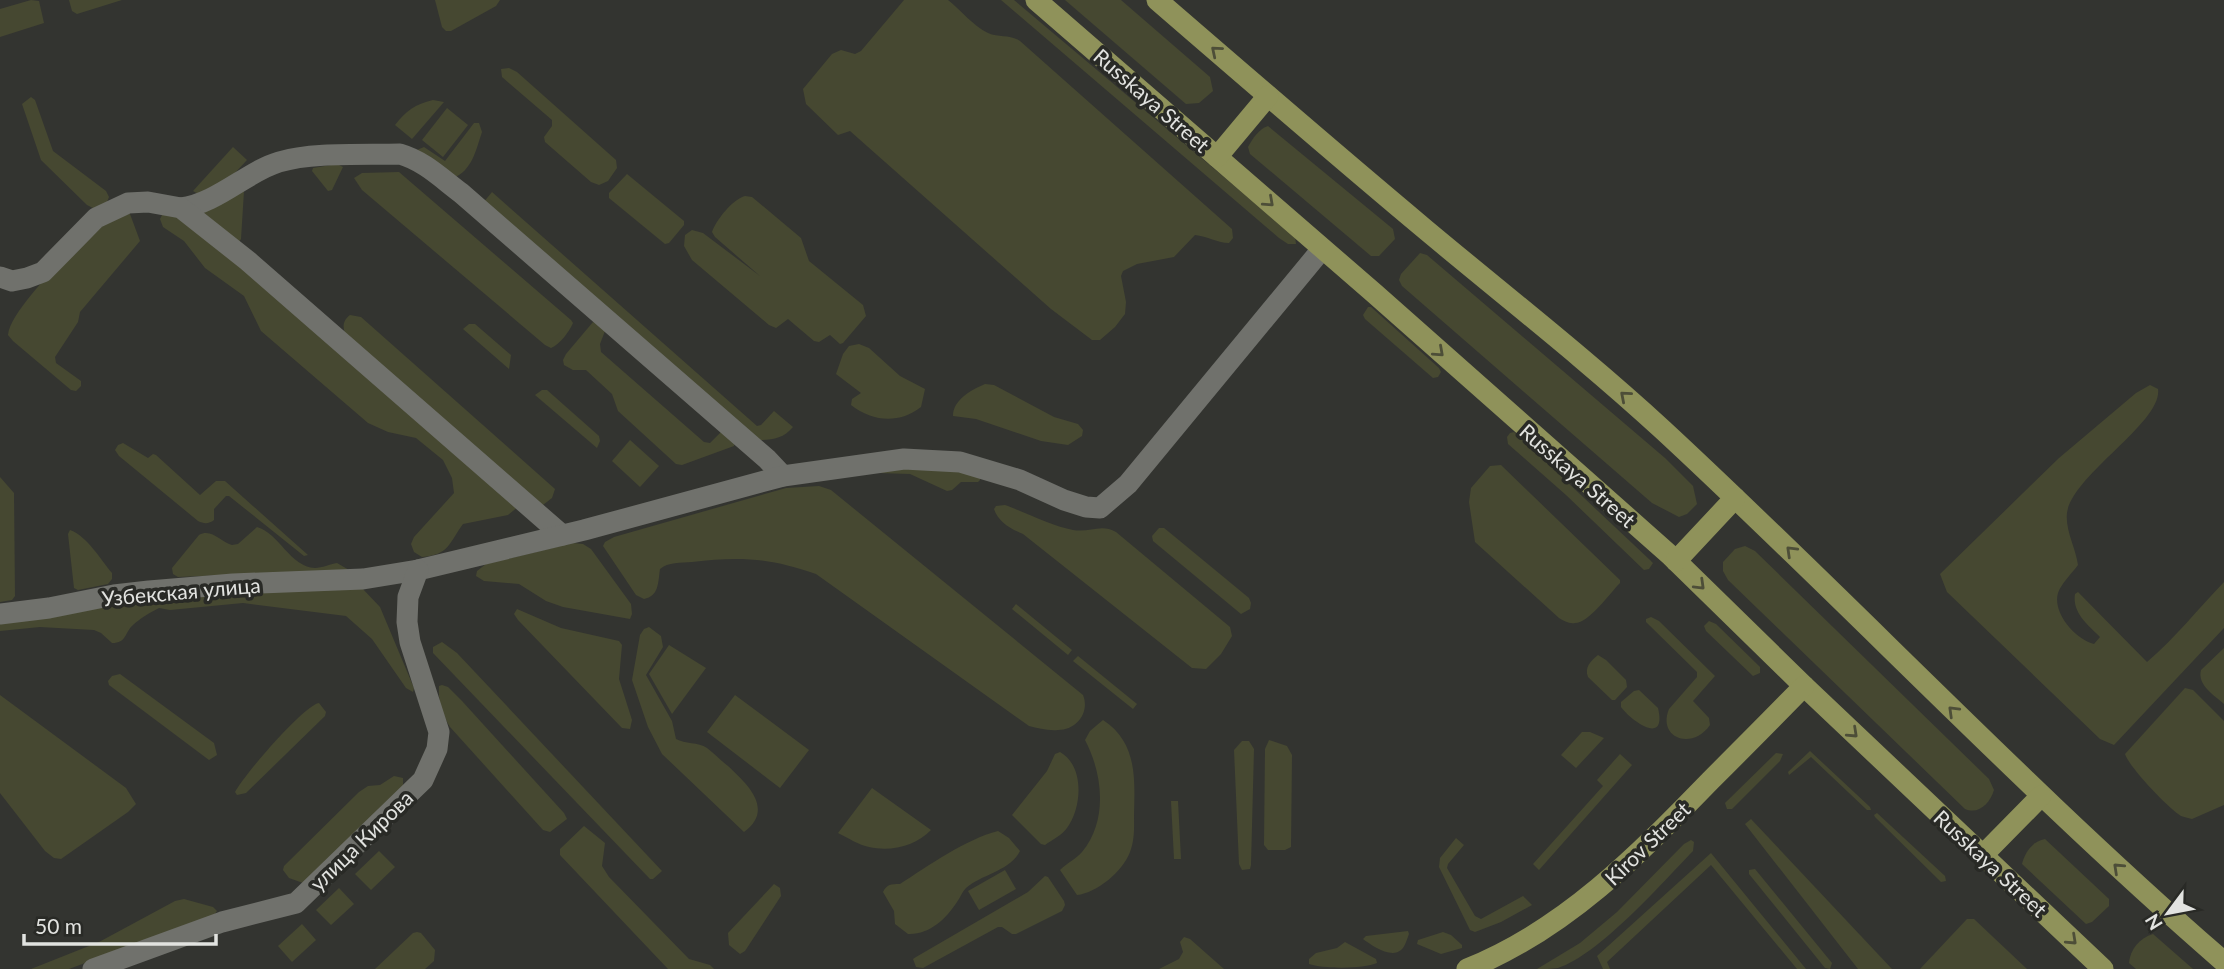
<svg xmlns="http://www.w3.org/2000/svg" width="2224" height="969" font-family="Lato,sans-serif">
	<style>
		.green { fill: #464831 }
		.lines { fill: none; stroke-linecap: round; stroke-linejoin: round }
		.minor { stroke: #70716c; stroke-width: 21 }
		.major { stroke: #8f925a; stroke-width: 21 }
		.oneway { stroke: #4d4e38 }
		.labels { text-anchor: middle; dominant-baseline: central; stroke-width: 7; stroke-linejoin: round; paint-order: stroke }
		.street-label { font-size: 21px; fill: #e2e3e0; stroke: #292a26 }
	</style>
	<rect width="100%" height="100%" fill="#333430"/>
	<g class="green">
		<polygon points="31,0 39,1 44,23 0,37 0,9"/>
		<polygon points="69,0 122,0 77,14 72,11"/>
		<polygon points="435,0 500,0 496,6 451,31 446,31 442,27"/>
		<path d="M904,0H948C961,10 973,26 988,33C999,38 1010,34 1020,41L1232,229L1233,238L1229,243C1218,243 1207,236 1195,235L1174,257L1137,264L1123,271L1121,276L1126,302L1125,314L1115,327L1100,340H1092L1051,309L850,131L838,135L806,104L803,89L832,54L841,50L855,54L861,51Z"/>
		<polygon points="1001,0 1014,0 1295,237 1296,244 1288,244 1279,238"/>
		<polygon points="1065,0 1121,0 1210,77 1213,91 1199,103 1186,104"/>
		<polygon points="509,68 517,72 616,160 617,168 608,181 599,185 591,182 545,142 544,137 552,126 552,120 502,77 501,69"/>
		<polygon points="31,97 35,100 53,151 106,191 109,197 107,202 95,209 87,205 41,160 22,104"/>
		<path d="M433,100L444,102L412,139L395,125C406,111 415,104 433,100Z"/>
		<polygon points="447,108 468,125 443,157 422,140"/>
		<path d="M474,123H479L482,132C476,150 472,171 453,178L417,150L424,147L445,161Z"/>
		<path d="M1268,126L1393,229L1395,239L1379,256H1371L1250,154L1248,147C1252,139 1260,128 1268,126Z"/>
		<polygon points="233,147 247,160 221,188 200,195 193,191"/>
		<polygon points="337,164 343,167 332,190 328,191 312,171 313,168"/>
		<path d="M399,172L571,320L573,323C569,332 560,344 551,348L545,345L362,190L354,178L362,173Z"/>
		<polygon points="627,174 684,221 684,225 669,243 665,244 609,198 609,193"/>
		<polygon points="244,191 241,239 238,243 201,214"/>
		<path d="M492,192L757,426L761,425L774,411L793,427C783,439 772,440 757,440L483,203Z"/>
		<path d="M745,196L752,197L801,238L809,261L863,305L866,316L843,343L840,344L830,335L819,342L814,341L788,319L776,328L769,325L692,260L684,246L685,235L692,230L703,233L760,276L715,237L712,232C716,220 733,199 745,196Z"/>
		<path d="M179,210L519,506L508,515L463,524C449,543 449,555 422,557L414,552L411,544L414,537L454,493L452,478L443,460L416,438L388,432L368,423L261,331L244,296L205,268L184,241L163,227L160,219L163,213Z"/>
		<path d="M130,214L140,241L80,312L78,322L55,357L56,363L81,381V386L76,391L71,390L13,341L8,335C10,314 49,275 64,258C79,257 78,247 87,237C96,225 116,215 130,214Z"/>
		<polygon points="1420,253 1427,255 1665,458 1693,486 1697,504 1687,514 1679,517 1652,503 1402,286 1399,280 1401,274"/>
		<polygon points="1368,307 1371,307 1439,368 1441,372 1438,377 1433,378 1365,319 1363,315"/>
		<path d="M350,315L361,317L555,489L552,498L539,508L347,339C343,329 341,322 350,315Z"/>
		<polygon points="593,322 601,325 605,331 600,344 601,352 704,442 710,443 721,432 735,440 734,446 682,465 676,464 618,411 612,394 586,370 573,370 564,365 563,360 566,354"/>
		<polygon points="469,324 475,324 511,355 509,369 463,329"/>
		<path d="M859,344L869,348L900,376L925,389L921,407C899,424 873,422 851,405L852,399L861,393L836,374L843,354L849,346Z"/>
		<path d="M985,384L994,385L1054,417L1078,424L1083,430L1082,436L1068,445L1041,441L976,419L953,416C953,400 971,390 985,384Z"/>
		<path d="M2150,385L2158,389C2163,422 2072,475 2067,513C2065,530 2076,549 2078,565C2072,573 2061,584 2058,593C2052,613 2076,640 2094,644L2100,637C2088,625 2072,613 2075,594L2078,592L2147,662C2175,638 2198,609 2224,582V628L2114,745L2100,739L1947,592L1940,574L2059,458L2136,393Z"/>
		<polygon points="542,390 547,390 599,436 600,441 597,448 535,395"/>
		<polygon points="1514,432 1650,560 1653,563 1649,569 1644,570 1566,495 1508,444 1507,437 1510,433"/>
		<polygon points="630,440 659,466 640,487 612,461"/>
		<path d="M123,443L148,458L153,454L156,455L200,495L216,481H225L308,555L304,556L229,496H226L214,509V520C209,524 204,524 198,521L119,456L115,450L118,445Z"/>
		<polygon points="904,464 980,475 980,480 978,482 961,482 952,490 947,491 910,474 878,473"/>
		<path d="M1501,465L1620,580V583C1610,593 1589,623 1575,623C1569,624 1564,621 1559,618L1475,542L1469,502L1471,488L1490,466Z"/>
		<polygon points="0,477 14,493 15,596 12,600 0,602"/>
		<path d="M819,486L831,490L1083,695C1090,712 1077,730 1058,730C1048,731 1038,728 1029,726L816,574C769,558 740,556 692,562C681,563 668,562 660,569C658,583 659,596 644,599L636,595L603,546L605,542L614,537L786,488Z"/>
		<path d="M1005,505C1024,512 1054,527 1073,530C1090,533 1101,523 1116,532L1230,627L1232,636L1221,654L1206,669L1192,668L1023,534C1011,529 998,522 994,509L996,506Z"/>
		<path d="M257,527C279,533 290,567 315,568C322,568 330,564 337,563L349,570L178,577L173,574L172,568L199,535C212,528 220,542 232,545L238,544Z"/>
		<polygon points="1159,528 1164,528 1169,532 1249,598 1251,603 1250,609 1241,614 1153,541 1152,536"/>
		<path d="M70,530C87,536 101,560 112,573V579L108,584L78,590L74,588L68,534Z"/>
		<polygon points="573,543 583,544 591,549 631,604 632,614 630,619 563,607 546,601 519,584 484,581 476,576 477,571 486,564"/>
		<path d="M1745,546L1755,551L1989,779L1994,790C1990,803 1979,815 1965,809L1728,580L1723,571V562L1735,549Z"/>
		<path d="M361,587L380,607L414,688L413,692L406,688L372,639L346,616L243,603L170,610L159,608C151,612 139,619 133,625C124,633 127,643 112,643L101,633L94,630L40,627L0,631V618L116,601Z"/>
		<polygon points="1016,604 1072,650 1068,655 1012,609"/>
		<polygon points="517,609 561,628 619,641 622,645 619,679 632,720 630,729 622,728 518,620 514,614"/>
		<path d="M1651,617L1659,621L1715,676L1693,701L1709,718L1710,725C1692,751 1657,738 1669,709L1697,677V672L1646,622V619Z"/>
		<polygon points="1709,621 1716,624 1760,667 1760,673 1753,676 1706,631 1704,626"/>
		<path d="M649,627L661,636L663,647L646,675L672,721L676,739C685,744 698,742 707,748C714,753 721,761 728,766C747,784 775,809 744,832L662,754L648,727L632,680L640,635L644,629Z"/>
		<polygon points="442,642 457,653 662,871 653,879 650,879 433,653 433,647"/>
		<polygon points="669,645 706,668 672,714 649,674"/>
		<path d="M2224,648V704C2214,695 2197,685 2201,670Z"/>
		<path d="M1598,655L1606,660L1626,680L1627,687L1615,700H1612L1588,677C1584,667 1591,661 1598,655Z"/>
		<polygon points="1078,656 1137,704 1133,709 1073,661"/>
		<polygon points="120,674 214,743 217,755 209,760 109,685 108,681 112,676"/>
		<path d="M442,685L448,687L462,701L564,813L567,819L550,832L543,830L450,727C442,714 438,702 439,686Z"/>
		<path d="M2185,688L2193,690L2224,721V805L2192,819C2188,818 2184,817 2181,816C2169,809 2129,767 2125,754Z"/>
		<path d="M1639,690L1658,708C1667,746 1632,722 1621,707V702L1634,691Z"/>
		<polygon points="0,695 126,788 136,804 128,812 61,859 54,858 45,851 0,793"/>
		<polygon points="735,695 809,750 780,788 707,732"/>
		<path d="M319,703L326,712L325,716L246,793L237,795L235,792C243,776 304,705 319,703Z"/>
		<path d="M1103,720C1137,742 1135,778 1134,814C1134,826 1135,839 1130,852C1123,871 1097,893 1077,895L1060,870C1067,863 1076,859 1082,852C1108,821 1103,774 1085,740L1090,731Z"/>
		<polygon points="1582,732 1590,732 1604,738 1576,768 1561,755"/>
		<polygon points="1269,740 1287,746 1292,755 1291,847 1285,850 1268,850 1264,845 1265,749"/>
		<polygon points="1242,741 1249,741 1254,749 1251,865 1250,869 1242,870 1239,864 1234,750"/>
		<polygon points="1810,751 1870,807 1871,810 1867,810 1811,757 1789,775 1788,772"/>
		<path d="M1060,752C1085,766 1082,808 1067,828C1062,835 1052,840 1045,845L1041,844L1012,815L1047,771L1055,754Z"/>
		<polygon points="1776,753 1783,754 1780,761 1732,809 1727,809 1725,803"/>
		<polygon points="1620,754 1632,765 1539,870 1533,864 1603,786 1597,780"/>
		<polygon points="394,776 403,778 403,789 303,883 289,878 283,870 284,866 359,792 368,786 380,785"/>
		<path d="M872,788L931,830C916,846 891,852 869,847C859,845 848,838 838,833Z"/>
		<polygon points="1171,801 1178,801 1181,859 1174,859"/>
		<polygon points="1877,813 1945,876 1946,881 1941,882 1875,817 1874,815"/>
		<polygon points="1751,819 1892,969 1858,969 1745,824"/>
		<polygon points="584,826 605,843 602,866 609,877 689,959 710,965 714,969 668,969 560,855 560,849"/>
		<path d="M998,831L1009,838L1020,851C1010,871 982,874 966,888C962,892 960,898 957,902C946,919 929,935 908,934L895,924L894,911L883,892C887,884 891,884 900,884C928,866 966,839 998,831Z"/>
		<polygon points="1456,838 1464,845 1448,864 1447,868 1475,916 1481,919 1523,896 1532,905 1501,922 1475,932 1470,930 1439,867 1440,858"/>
		<path d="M2045,839L2109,899V906L2092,922L2086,924L2022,864C2025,852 2033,841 2045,839Z"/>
		<path d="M1691,840L1694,842L1693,851C1662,883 1599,955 1558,968C1552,969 1543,969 1537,969L1580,943L1617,912L1684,844Z"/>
		<polygon points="379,851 395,867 371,890 355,874"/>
		<polygon points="1711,853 1806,969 1797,969 1711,865 1607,962 1610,969 1603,969 1597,956"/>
		<polygon points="1755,869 1832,963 1830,969 1825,968 1749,874 1749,870"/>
		<polygon points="1005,870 1016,889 979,910 968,891"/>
		<polygon points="1045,876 1048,877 1064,901 1065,905 1062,911 1016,934 1012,934 1002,927 998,927 923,968 916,967 913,959 916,957 1028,892"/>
		<polygon points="774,884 780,888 781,896 745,951 740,954 729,945 728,933"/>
		<polygon points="339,888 354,904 331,925 316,910"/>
		<polygon points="184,899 213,907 217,911 214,915 69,969 31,969 99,942 175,901"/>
		<polygon points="1967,919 1974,919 2027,969 1920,969"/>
		<polygon points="302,924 316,940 292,962 278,946"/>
		<path d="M1408,931L1409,934C1407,939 1405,947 1401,950C1391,959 1371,945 1363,939L1366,936Z"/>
		<polygon points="417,932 421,933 435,950 434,961 425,969 375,969 413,933"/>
		<polygon points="1443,932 1451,935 1462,945 1462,948 1441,954 1417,944 1418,940"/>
		<path d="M2153,934L2193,969H2136L2129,963C2130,949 2140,938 2153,934Z"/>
		<polygon points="1184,937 1190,939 1224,969 1159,969 1179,959 1183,952 1180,942"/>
		<path d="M1345,942L1376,959L1377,963C1364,969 1323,969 1309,964V959L1316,953L1337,948Z"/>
	</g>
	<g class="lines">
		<g class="minor">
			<path d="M181,208C216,204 248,171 279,162C312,152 364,155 400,154C424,161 441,178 461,193L767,459L783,476"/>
			<polyline points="0,277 12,281 27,278 43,272 96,218 128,203 148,202 181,208 248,261 562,535"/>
			<polyline points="0,614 49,608 114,595 149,591 233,584 363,579 418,570 584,530 783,476 904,459 960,462 1020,480 1064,500 1086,507 1100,508 1128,484 1322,249"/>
			<polyline points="93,969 222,922 296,903 423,780 437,749 439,732 410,642 407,622 408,597 418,570"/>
		</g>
		<g class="major">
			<polyline points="1036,0 1374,293 1671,556 1804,686 2103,969"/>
			<path d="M1157,0C1246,77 1335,154 1426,230C1505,296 1587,360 1663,430C1852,605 2029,793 2224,962"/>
			<polyline points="1217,157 1268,96"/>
			<polyline points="1676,561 1735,498"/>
			<polyline points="1982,856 2041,796"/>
			<path d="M1467,969C1565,930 1638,855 1710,781C1741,750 1773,718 1804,686"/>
		</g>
	</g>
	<defs><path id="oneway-chevron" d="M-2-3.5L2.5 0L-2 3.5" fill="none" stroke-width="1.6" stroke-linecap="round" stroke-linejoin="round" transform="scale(1.75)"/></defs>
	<g class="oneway">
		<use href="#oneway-chevron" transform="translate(1216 51) rotate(-140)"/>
		<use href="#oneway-chevron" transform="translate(1269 202) rotate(42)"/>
		<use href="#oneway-chevron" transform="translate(1439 352) rotate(42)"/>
		<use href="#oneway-chevron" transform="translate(1625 396) rotate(-139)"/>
		<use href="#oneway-chevron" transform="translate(1791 551) rotate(-136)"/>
		<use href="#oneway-chevron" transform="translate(1700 585) rotate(44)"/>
		<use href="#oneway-chevron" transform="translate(1953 711) rotate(-136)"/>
		<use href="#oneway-chevron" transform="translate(1853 733) rotate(43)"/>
		<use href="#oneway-chevron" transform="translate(2118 868) rotate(-137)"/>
		<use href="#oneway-chevron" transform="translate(2072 940) rotate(43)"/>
	</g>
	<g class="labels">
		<g class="street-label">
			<text transform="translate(1152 100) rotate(41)">Russkaya Street</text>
			<text transform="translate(1578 475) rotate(41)">Russkaya Street</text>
			<text transform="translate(181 591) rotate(-5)">Узбекская улица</text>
			<text transform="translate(361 840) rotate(-44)">улица Кирова</text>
			<text transform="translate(1647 843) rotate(-44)">Kirov Street</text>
			<text transform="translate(1991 863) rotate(43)">Russkaya Street</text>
		</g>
	</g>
	<g transform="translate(2168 913) rotate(238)" stroke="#292a26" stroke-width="5" paint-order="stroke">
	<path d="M0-5L12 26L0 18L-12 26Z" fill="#e2e3e0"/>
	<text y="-10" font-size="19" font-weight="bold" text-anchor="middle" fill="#e2e3e0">N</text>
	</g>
	<path d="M24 934v10h192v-10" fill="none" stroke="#e2e3e0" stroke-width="3.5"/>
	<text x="35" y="934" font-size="21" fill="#e2e3e0" stroke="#292a26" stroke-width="5" paint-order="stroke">50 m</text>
</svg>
